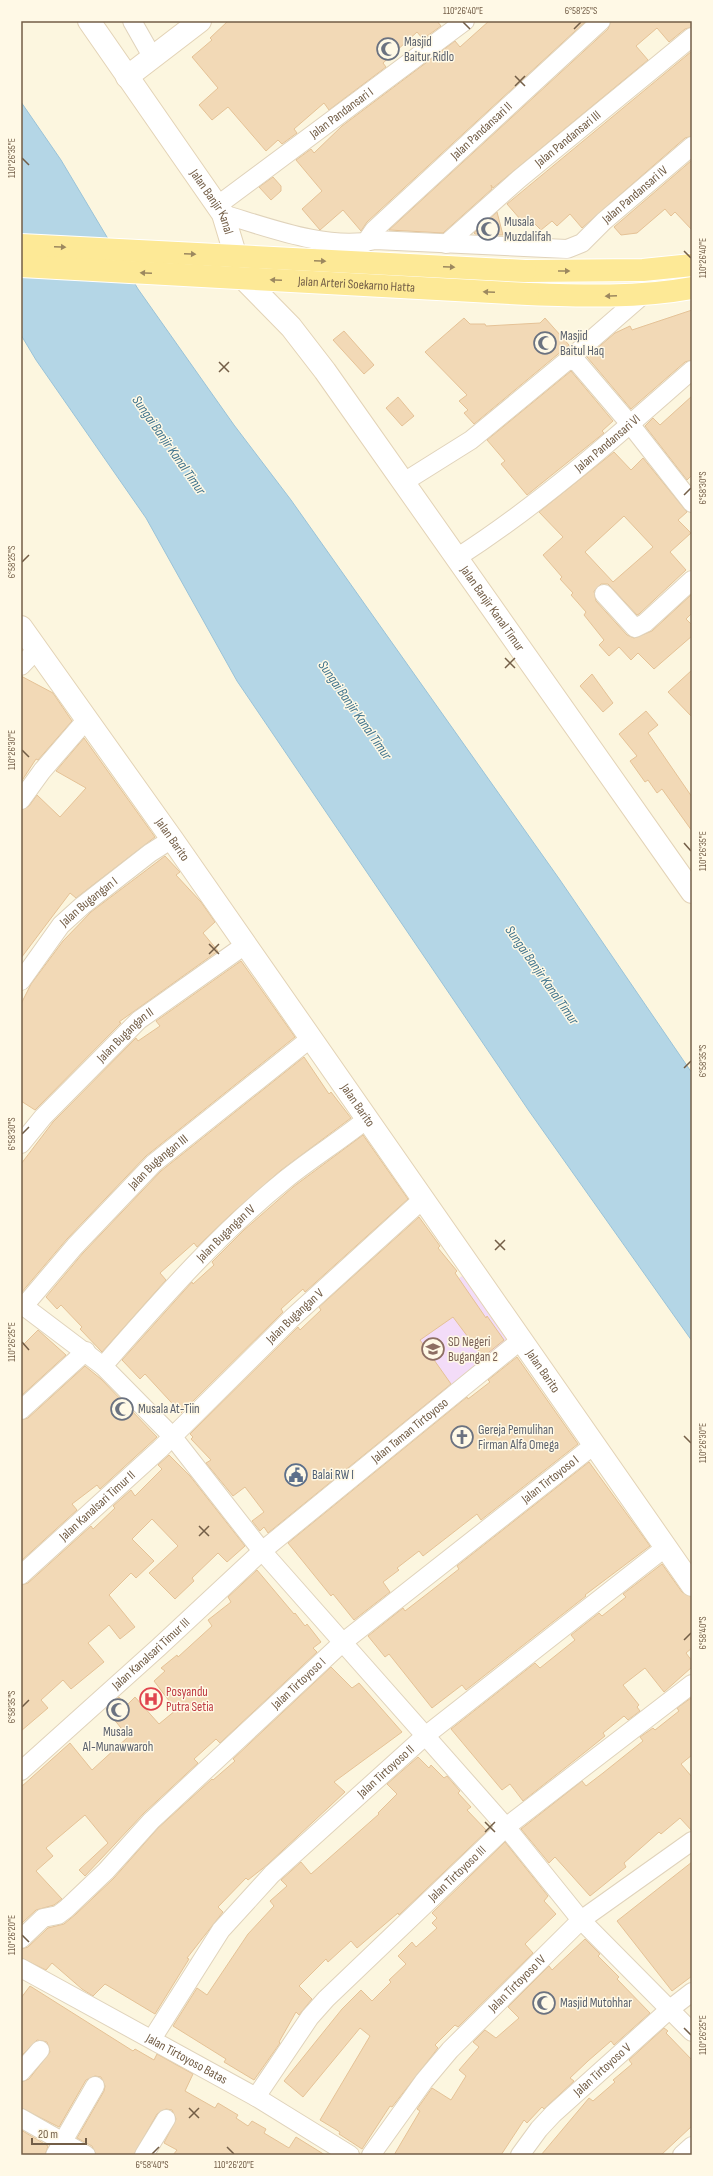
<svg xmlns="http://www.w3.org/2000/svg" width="713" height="2176" font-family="'Sofia Sans Condensed',sans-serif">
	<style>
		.education { fill: #f3dcf8 }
		.water { fill: #b4d6e6; stroke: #9ac3d8 }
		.building { fill: #f2d9b6; stroke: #e5c296; fill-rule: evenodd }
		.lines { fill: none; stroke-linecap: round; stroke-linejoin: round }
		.street-casing { stroke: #e0d3bb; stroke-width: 20 }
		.secondary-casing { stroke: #e3d3b6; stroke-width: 24 }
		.primary-casing { stroke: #fff; stroke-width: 24 }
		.street { stroke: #fff; stroke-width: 18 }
		.secondary { stroke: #fff; stroke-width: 22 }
		.primary { stroke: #fde996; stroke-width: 22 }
		.primary-bridge-casing { stroke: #fff; stroke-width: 24; stroke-linecap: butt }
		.primary-bridge { stroke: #fde996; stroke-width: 22 }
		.oneway { fill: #9c885f }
		.ticks { fill: none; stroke: #735e47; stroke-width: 1.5 }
		.labels { text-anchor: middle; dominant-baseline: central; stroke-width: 3; stroke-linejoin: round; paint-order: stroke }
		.worship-label { font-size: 13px; fill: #5b616d; stroke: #fff9e6; text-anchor: start }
		.street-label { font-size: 13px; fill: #735e47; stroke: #fff9e6 }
		.education-label { font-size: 13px; fill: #785e54; stroke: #fff9e6; text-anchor: start }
		.service-label { font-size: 13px; fill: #4e5e75; stroke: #fff9e6; text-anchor: start }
		.health-label { font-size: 13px; fill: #be3a42; stroke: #fff9e6; text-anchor: start }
		.water-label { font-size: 14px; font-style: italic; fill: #42758e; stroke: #fff9e6 }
		.neatline { fill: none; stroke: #735e47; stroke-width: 1.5 }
		.ticks-label { font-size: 10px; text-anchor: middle; fill: #735e47 }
	</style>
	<rect width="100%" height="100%" fill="#fcf6df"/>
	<polygon class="education" points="462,1276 512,1344 410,1428 354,1353"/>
	<polygon class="water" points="21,102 61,160 138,289 234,425 291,500 560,880 692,1073 692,1341 529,1111 237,681 146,518 36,360 21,335"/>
	<g class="building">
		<polygon points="228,21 437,21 441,26 423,39 417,32 383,63 386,67 329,110 324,103 294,129 297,133 282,144 278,140 266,151 228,107 212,120 199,105 218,88 192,57 212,40 210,38"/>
		<polygon points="489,21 586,21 367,222 361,231 343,210 320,230 302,209 322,191 296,160 311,149 314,153 342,126 455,41 460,47"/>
		<polygon points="611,21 692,21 692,27 685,29 669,42 657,28 636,46 648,60 493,188 491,185 492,189 443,233 389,230 608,29"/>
		<polygon points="692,51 692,136 685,138 582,228 570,214 557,226 552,221 541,230 533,222 527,227 507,204"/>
		<polygon points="692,160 692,230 675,212 671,216 665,209 637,233 621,235 614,227"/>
		<polygon points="273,177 281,186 281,191 271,200 259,187"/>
		<polygon points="497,212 503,235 475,234 474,233"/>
		<polygon points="692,310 692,360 685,362 631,409 587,357 615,333 630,326 632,330"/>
		<polygon points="464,318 470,324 485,324 486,326 540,323 545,318 569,345 474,424 464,413 468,410 459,401 467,395 425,352"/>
		<polygon points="344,331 374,365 364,374 333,340"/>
		<polygon points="571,371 613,421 602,431 604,433 527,495 501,464 505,461 487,440"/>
		<polygon points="692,396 692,475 687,480 645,426 653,418 660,425"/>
		<polygon points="398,397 414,416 402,426 386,408"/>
		<path d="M614,452L631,470L643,458L687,512L678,520L691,533L670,552L686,570L639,614L637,615L608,584H601L594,591L596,601L627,635L634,638L652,631L692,594V613L686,619L692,625V636L654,669L638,653L631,660L619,647L609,656L599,645L604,640L584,615L586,612L571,595L573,593L560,579L562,577L543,555L563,537L539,512ZM624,516L653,547L613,582L585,552Z"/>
		<polygon points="692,670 692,717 668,692"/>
		<polygon points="592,674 613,703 603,712 580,686"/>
		<polygon points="21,676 53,693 72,721 38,760 36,759 21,782"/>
		<polygon points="646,711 658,725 648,733 692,797 692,831 662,789 657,793 648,780 645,782 630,761 637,756 619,734"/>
		<polygon points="84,738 155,837 76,898 70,893 21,958 21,810 29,806 37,795 60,817 86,788 56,771"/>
		<polygon points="165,856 180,872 176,875 201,902 215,922 203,933 218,951 119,1022 121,1023 35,1110 21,1101 21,1004 31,984 63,941 91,912"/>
		<polygon points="241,961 295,1037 146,1156 67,1239 21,1293 21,1164 53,1122 136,1038 138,1041 160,1026 156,1021"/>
		<polygon points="304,1057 329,1094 331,1092 351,1118 280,1171 230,1215 197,1247 194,1243 160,1273 166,1280 102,1352 80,1329 82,1327 61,1305 57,1309 46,1297 83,1253 161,1171"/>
		<polygon points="363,1135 408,1199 305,1292 303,1289 281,1309 283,1312 181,1413 145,1374 140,1379 122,1360 192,1282 193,1284 214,1265 212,1262 244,1230 293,1187"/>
		<polygon points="419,1217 440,1246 438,1248 457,1271 455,1273 486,1318 487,1316 504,1340 483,1357 453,1317 420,1340 451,1384 268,1533 264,1527 260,1531 252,1521 264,1512 245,1487 233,1496 206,1463 211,1460 191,1439 193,1437 190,1434 298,1327 300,1330 321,1310 319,1307"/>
		<polygon points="38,1330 66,1355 21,1396 21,1347"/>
		<polygon points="517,1357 578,1444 481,1520 477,1514 423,1556 419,1551 397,1568 399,1570 383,1582 390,1592 354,1620 333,1594 331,1596 288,1543 467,1397 468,1399 490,1382 488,1380"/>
		<polygon points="85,1366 101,1379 157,1437 100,1489 97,1485 72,1504 77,1510 21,1561 21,1420 28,1418"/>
		<polygon points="169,1455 190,1476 245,1546 227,1562 218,1553 192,1578 194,1581 175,1599 149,1573 178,1546 152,1519 132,1539 154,1561 136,1578 131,1573 109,1595 135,1627 120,1639 109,1625 88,1643 104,1662 71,1689 63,1680 41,1700 48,1708 21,1731 21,1585 28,1583 91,1526 93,1529 115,1508 113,1506 131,1490 135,1496 162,1469 158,1465"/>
		<polygon points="589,1462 650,1546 585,1595 586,1596 466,1690 462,1685 432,1708 389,1654 385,1657 368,1636 403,1608 405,1611 427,1594 459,1569 457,1566"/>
		<polygon points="662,1564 682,1592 692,1597 692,1648 686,1653 692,1661 692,1667 664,1692 645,1668 623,1685 639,1705 637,1707 640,1711 628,1720 624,1716 603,1733 605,1736 589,1749 523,1801 510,1784 502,1790 451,1729 535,1663 540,1668 575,1640 571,1635 599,1613 602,1616 626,1597 623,1594"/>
		<polygon points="257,1570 294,1614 295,1613 305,1626 307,1624 321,1642 313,1648 317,1652 220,1743 216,1739 194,1759 198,1763 144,1813 85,1876 79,1870 108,1843 85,1815 46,1848 53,1856 36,1871 62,1899 54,1905 36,1910 21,1924 21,1787 70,1743 92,1770 128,1737 106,1709 119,1697 126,1706 135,1697 159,1724 176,1710 154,1681 165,1671 161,1668 177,1655 178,1657 212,1626 208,1620 231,1602 228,1597"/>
		<polygon points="331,1667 352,1688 359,1683 402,1732 334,1782 345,1792 267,1865 248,1880 246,1878 218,1907 223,1912 187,1958 189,1959 155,2014 105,1984 93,1996 82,1989 52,1963 46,1970 21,1958 21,1949 28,1947 48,1928 64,1924 76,1914 114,1878 158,1828 212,1779 213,1780 235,1761 233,1759"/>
		<polygon points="691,1698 692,1755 681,1764 692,1777 692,1831 680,1818 661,1834 659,1832 624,1863 626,1867 590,1896 555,1857 549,1863 521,1829 582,1781 586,1786 603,1773 643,1741 640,1737 653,1728 655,1730 679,1711 677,1708"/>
		<polygon points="418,1757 429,1768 431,1765 444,1778 447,1776 460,1791 458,1793 471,1807 467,1810 487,1831 399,1915 398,1913 357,1948 351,1941 328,1962 326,1959 299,1986 312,1999 299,2015 296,2012 279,2042 280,2043 254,2080 224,2062 226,2059 173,2026 197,1988 207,1995 248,1934 274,1906 270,1901 287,1886 281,1880 301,1862 311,1874 336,1852 379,1814 378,1813 397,1794 387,1784"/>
		<polygon points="505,1842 548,1896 544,1901 556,1914 525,1944 533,1953 458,2027 455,2025 435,2045 438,2048 392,2107 390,2106 362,2149 339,2134 340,2132 320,2120 370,2036 360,2028 303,2097 284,2081 342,2009 361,1990 372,2001 391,1982 389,1980 406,1964 398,1956 412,1942 416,1947 437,1928 432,1923 437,1918 432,1913"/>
		<polygon points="692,1862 692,1976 672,1991 617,1921"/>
		<polygon points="585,1939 600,1954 598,1956 619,1977 617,1979 650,2013 614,2045 611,2041 588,2061 570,2078 574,2081 544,2109 542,2107 527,2123 524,2120 501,2155 394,2155 420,2111 417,2109 432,2088 451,2100 466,2076 459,2070 479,2047 473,2042 485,2030 496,2038 519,2018 508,2007 549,1966 552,1970"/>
		<polygon points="30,1986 133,2051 135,2049 154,2060 157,2054 193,2074 185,2091 215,2108 218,2103 238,2115 236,2118 248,2126 252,2121 266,2129 264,2133 289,2148 296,2137 325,2155 173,2155 177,2150 164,2143 176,2119 172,2110 166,2109 157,2114 134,2155 96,2155 92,2146 77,2138 104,2091 105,2086 101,2077 95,2076 86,2080 59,2127 21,2108 21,2082 29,2079 50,2052 47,2042 37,2040 21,2056 21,1998"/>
		<polygon points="664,2028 668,2031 666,2033 692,2060 692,2126 661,2155 541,2155 589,2098 593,2101 615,2082 613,2080 632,2064 629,2060"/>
		<polygon points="21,2130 48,2146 45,2155 21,2155"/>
	</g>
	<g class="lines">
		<g class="street-casing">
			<g id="street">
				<polyline points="132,21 153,58"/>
				<path id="s1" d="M218,205L465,21"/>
				<path id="s2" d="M223,214C267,227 329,251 375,240L567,249L582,243L604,221L692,146"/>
				<path id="s3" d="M365,243L374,230L601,21"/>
				<path id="s4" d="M446,244L519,179L692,37"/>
				<polyline points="568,360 577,362 630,424 692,503"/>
				<polyline points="404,482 471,440 568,360 644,294"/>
				<path id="s5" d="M458,557C542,503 617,436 692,370"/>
				<polyline points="604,594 635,628 645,623 692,580"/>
				<polyline points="21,666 37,649"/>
				<polyline points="21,800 42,771 87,719"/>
				<path id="s6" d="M21,981L61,925L82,906L150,853L172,839"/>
				<path id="s7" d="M21,1144L43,1117L139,1020L245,945"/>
				<polyline points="21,1304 103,1366 172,1436 262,1551 506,1827 581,1920 692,2032"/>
				<path id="s8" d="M24,1306L75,1246L154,1163L311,1038"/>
				<path id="s9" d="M103,1366C160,1301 218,1234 286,1179C312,1158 341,1140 367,1119"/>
				<polyline points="21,1410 86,1351"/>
				<path id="s10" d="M21,1575L160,1449L292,1318L422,1200"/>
				<path id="s11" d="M21,1771L159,1647L262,1551L521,1340"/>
				<path id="s12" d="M21,1939L43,1918L58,1915L66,1909L106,1871L151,1821L342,1643L594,1445"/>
				<path id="s13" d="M21,1968L256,2097L350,2155"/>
				<path id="s14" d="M152,2039L221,1930L272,1874L425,1736L666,1547"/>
				<polyline points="21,2072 40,2050"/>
				<path id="s15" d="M256,2097L310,2017L326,1999L506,1827L692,1684"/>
				<polyline points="21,2118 86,2155"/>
				<polyline points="55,2155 95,2086"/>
				<polyline points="144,2155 166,2119"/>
				<path id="s16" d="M371,2155L424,2081L450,2050L581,1920L692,1841"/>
				<path id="s17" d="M520,2155L539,2129L553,2114L670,2009L692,1992"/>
				<polyline points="682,2155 692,2146"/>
			</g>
		</g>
		<g class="secondary-casing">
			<g id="secondary">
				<path id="s18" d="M89,21L223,214L242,277L291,327L325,371L692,892"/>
				<polyline points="127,77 200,21"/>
				<path id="s19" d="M21,627L172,839L692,1585"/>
			</g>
		</g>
		<g class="primary-casing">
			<g id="primary">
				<polyline points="525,271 643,270 692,265"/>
				<path d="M528,294C583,296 638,298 692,288"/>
			</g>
		</g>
		<use href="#street" class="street"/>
		<use href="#secondary" class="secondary"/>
		<use href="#primary" class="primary"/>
		<g class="primary-bridge-casing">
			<g id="primary-bridge">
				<polyline points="21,245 525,271"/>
				<path id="s20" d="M21,266L528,294"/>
			</g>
		</g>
		<use href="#primary-bridge" class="primary-bridge"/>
	</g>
	<defs><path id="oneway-solid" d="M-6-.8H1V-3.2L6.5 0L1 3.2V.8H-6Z"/></defs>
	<g class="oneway">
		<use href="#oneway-solid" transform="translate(60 247) rotate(3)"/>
		<use href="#oneway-solid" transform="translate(190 254) rotate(3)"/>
		<use href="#oneway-solid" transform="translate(320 261) rotate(3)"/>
		<use href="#oneway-solid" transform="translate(449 267) rotate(3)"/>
		<use href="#oneway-solid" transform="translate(564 271)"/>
		<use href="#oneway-solid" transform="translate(146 273) rotate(-177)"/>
		<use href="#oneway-solid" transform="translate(276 280) rotate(-177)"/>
		<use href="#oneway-solid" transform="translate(489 292) rotate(-177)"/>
		<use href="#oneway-solid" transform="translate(611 296) rotate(177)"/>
	</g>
	<path class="ticks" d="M463,22L470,29M574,29L581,22M515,76L525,86M515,86L525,76M22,158L29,165M684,251L691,258M219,362L229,372M219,372L229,362M684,495L691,488M22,562L29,555M505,658L515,668M505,668L515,658M22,750L29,757M684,843L691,851M209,944L219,954M209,954L219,944M684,1068L691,1061M22,1134L29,1127M495,1240L505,1250M495,1250L505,1240M22,1342L29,1350M684,1436L691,1443M199,1526L209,1536M199,1536L209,1526M684,1640L691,1633M22,1707L29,1700M485,1822L495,1832M485,1832L495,1822M22,1935L29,1942M684,2028L691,2035M189,2108L199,2118M189,2118L199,2108M227,2147L234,2154M152,2154L159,2147"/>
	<defs>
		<g id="mosque-ring" transform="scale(1.15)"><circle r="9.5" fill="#fff9e6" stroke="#6b7280" stroke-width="1.5"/><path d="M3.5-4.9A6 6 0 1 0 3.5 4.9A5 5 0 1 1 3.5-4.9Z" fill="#6b7280"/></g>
		<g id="school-ring" transform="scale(1.15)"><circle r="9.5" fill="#fff9e6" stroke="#8d6e63" stroke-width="1.5"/><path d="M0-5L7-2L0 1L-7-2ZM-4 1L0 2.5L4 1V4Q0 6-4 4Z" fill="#8d6e63"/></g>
		<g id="church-ring" transform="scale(1.15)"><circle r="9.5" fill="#fff9e6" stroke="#6b7280" stroke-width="1.5"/><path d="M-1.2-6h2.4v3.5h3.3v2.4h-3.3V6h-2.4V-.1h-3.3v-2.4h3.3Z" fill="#6b7280"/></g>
		<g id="civic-ring" transform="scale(1.15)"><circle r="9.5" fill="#fff9e6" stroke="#5c6f8a" stroke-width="1.5"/><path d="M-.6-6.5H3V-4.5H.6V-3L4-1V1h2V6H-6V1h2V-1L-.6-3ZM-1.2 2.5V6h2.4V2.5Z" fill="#5c6f8a"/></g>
		<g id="hospital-ring" transform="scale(1.15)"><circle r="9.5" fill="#fff9e6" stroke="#e0444e" stroke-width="1.5"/><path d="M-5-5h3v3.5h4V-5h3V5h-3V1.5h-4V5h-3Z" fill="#e0444e"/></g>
	</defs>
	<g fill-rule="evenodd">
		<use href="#mosque-ring" x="388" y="49"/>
		<use href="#mosque-ring" x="488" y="229"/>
		<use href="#mosque-ring" x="545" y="343"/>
		<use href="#school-ring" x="433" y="1349"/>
		<use href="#mosque-ring" x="122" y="1409"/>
		<use href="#church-ring" x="462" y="1437"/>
		<use href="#civic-ring" x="296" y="1475"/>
		<use href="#hospital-ring" x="151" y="1699"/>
		<use href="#mosque-ring" x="118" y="1710"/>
		<use href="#mosque-ring" x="544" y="2003"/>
	</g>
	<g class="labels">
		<g class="worship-label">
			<text x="404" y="42">Masjid<tspan x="404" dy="15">Baitur Ridlo</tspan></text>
			<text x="504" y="222">Musala<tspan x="504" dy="15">Muzdalifah</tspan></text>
			<text x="560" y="336">Masjid<tspan x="560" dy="15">Baitul Haq</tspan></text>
			<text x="138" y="1409">Musala At-Tiin</text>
			<text x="478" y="1430">Gereja Pemulihan<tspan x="478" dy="15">Firman Alfa Omega</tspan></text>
			<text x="118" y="1732" text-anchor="middle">Musala<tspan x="118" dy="15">Al-Munawwaroh</tspan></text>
			<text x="560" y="2003">Masjid Mutohhar</text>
		</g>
		<g class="street-label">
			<text stroke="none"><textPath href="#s1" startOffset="154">Jalan Pandansari I</textPath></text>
			<text stroke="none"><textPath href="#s3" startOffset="162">Jalan Pandansari II</textPath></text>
			<text stroke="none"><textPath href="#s4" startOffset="161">Jalan Pandansari III</textPath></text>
			<text stroke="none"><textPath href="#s2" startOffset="436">Jalan Pandansari IV</textPath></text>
			<text stroke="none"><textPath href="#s18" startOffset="219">Jalan Banjir Kanal</textPath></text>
			<text stroke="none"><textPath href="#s20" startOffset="336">Jalan Arteri Soekarno Hatta</textPath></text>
			<text stroke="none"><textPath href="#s5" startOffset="188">Jalan Pandansari VI</textPath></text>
			<text stroke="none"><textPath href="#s18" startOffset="717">Jalan Banjir Kanal Timur</textPath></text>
			<text stroke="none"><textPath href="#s19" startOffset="261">Jalan Barito</textPath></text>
			<text stroke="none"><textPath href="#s6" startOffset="105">Jalan Bugangan I</textPath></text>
			<text stroke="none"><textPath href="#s7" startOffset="151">Jalan Bugangan II</textPath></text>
			<text stroke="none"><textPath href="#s19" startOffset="585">Jalan Barito</textPath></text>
			<text stroke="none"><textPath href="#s8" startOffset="197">Jalan Bugangan III</textPath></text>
			<text stroke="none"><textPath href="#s9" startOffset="181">Jalan Bugangan IV</textPath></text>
			<text stroke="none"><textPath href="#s10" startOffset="377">Jalan Bugangan V</textPath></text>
			<text stroke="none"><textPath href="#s19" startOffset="909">Jalan Barito</textPath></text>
			<text stroke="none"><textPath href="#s11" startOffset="517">Jalan Taman Tirtoyoso</textPath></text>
			<text stroke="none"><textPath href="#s12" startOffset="704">Jalan Tirtoyoso I</textPath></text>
			<text stroke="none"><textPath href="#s10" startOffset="103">Jalan Kanalsari Timur II</textPath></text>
			<text stroke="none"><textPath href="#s11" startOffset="175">Jalan Kanalsari Timur III</textPath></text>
			<text stroke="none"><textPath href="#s12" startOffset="380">Jalan Tirtoyoso I</textPath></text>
			<text stroke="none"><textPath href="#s14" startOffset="358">Jalan Tirtoyoso II</textPath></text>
			<text stroke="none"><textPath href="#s15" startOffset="302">Jalan Tirtoyoso III</textPath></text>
			<text stroke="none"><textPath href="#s16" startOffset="226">Jalan Tirtoyoso IV</textPath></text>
			<text stroke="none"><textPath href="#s13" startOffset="189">Jalan Tirtoyoso Batas</textPath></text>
			<text stroke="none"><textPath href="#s17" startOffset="119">Jalan Tirtoyoso V</textPath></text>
		</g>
		<g class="education-label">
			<text x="448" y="1342">SD Negeri<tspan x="448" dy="15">Bugangan 2</tspan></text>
		</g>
		<g class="service-label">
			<text x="312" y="1475">Balai RW I</text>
		</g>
		<g class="health-label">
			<text x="166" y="1692">Posyandu<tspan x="166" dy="15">Putra Setia</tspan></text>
		</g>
		<g class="water-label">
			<text transform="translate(169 445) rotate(55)">Sungai Banjir Kanal Timur</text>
			<text transform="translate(355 710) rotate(55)">Sungai Banjir Kanal Timur</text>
			<text transform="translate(542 975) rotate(55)">Sungai Banjir Kanal Timur</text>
		</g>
	</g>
	<rect width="713" height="2176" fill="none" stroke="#fff9e6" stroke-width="44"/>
	<path d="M32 2138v6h54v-6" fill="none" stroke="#735e47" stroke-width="2"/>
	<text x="38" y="2138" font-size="12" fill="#735e47" stroke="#fff9e6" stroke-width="3" paint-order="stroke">20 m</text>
	<rect x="22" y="22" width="669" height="2132" class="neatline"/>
	<g class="ticks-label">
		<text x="463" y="14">110°26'40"E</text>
		<text x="581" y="14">6°58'25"S</text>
		<text transform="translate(11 158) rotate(-90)" y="4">110°26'35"E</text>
		<text transform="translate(702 258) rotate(-90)" y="4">110°26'40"E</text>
		<text transform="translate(702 488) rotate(-90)" y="4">6°58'30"S</text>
		<text transform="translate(11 562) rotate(-90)" y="4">6°58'25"S</text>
		<text transform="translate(11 750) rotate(-90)" y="4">110°26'30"E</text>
		<text transform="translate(702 851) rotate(-90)" y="4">110°26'35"E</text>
		<text transform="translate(702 1061) rotate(-90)" y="4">6°58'35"S</text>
		<text transform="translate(11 1134) rotate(-90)" y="4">6°58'30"S</text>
		<text transform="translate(11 1342) rotate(-90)" y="4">110°26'25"E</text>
		<text transform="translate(702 1443) rotate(-90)" y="4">110°26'30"E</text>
		<text transform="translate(702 1633) rotate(-90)" y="4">6°58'40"S</text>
		<text transform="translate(11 1707) rotate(-90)" y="4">6°58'35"S</text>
		<text transform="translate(11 1935) rotate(-90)" y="4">110°26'20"E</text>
		<text transform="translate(702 2035) rotate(-90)" y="4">110°26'25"E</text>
		<text x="152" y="2168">6°58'40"S</text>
		<text x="234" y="2168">110°26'20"E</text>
	</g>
</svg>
